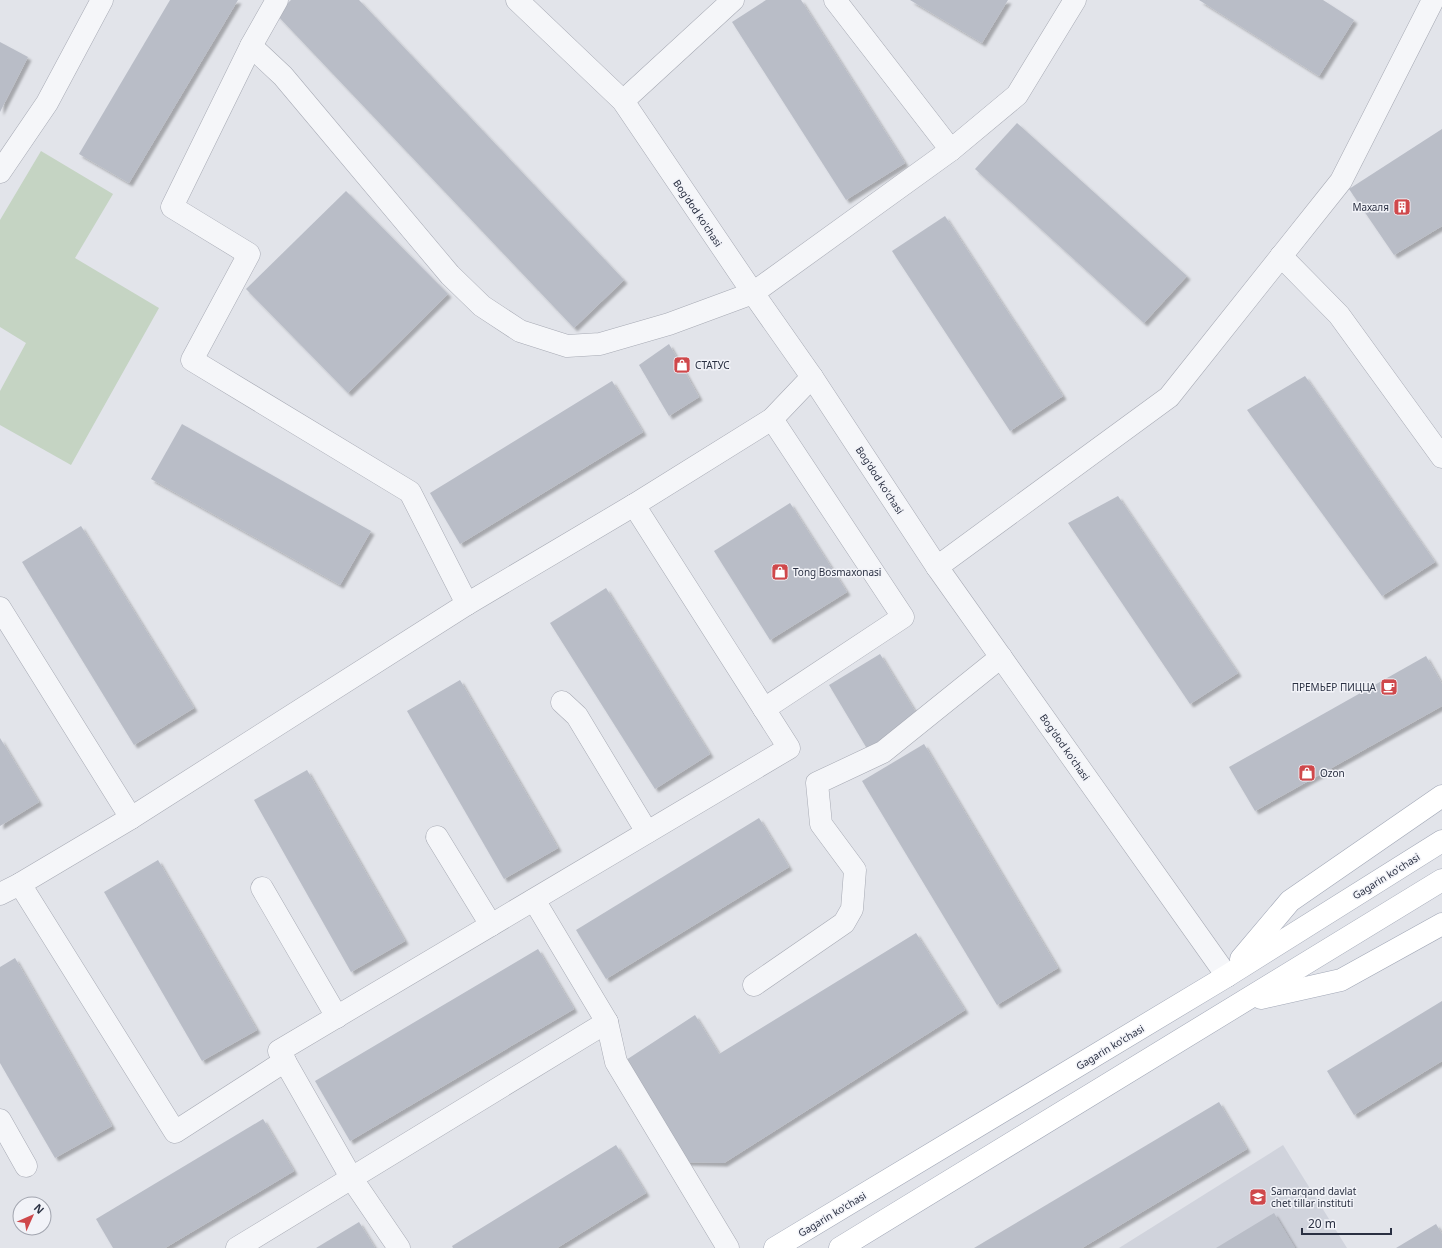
<svg xmlns="http://www.w3.org/2000/svg" width="1442" height="1248" font-family="'Noto Sans',sans-serif">
	<style>
		.built { fill: #d0d3dc }
		.green { fill: #c5d4c3 }
		.building { fill: #b9bdc7; filter: url(#shadow) }
		.lines { fill: none; stroke-linecap: round; stroke-linejoin: round }
		.minor-casing { stroke: #a7aab4; stroke-width: 23 }
		.major-casing { stroke: #a1a7b6; stroke-width: 23 }
		.minor { stroke: #f5f6f9; stroke-width: 22 }
		.major { stroke: #fff; stroke-width: 22 }
		.labels { text-anchor: middle; dominant-baseline: central; stroke-width: 3; stroke-linejoin: round; paint-order: stroke }
		.poi-label { font-size: 10px; fill: #2a3042; stroke: #f2f3f8; text-anchor: start }
		.street-label { font-size: 10px; fill: #2a3042; stroke: #f2f3f8 }
	</style>
	<defs>
		<filter id="shadow"><feDropShadow dx="3.5" dy="3.5" stdDeviation="1" flood-color="#0004"/></filter>
	</defs>
	<rect width="100%" height="100%" fill="#e2e4ea"/>
	<polygon class="built" points="1283,1145 1347,1248 1119,1248"/>
	<polygon class="green" points="41,151 113,194 75,258 159,308 71,465 0,425 0,391 26,343 0,327 0,220"/>
	<g class="building">
		<polygon points="170,0 238,0 129,183 79,154"/>
		<polygon points="291,0 359,0 624,280 574,328 276,14"/>
		<polygon points="766,0 801,0 905,163 846,200 732,22"/>
		<polygon points="910,0 1008,0 982,43"/>
		<polygon points="1199,0 1323,0 1354,20 1319,76"/>
		<polygon points="0,42 28,57 0,112"/>
		<polygon points="1017,123 1187,276 1144,323 975,169"/>
		<polygon points="1442,129 1442,226 1394,255 1349,189"/>
		<polygon points="346,191 448,294 348,393 246,289"/>
		<polygon points="945,216 1063,396 1010,431 892,251"/>
		<polygon points="669,344 699,397 669,416 639,365"/>
		<polygon points="1305,376 1435,562 1382,596 1247,410"/>
		<polygon points="612,381 643,432 460,544 430,493"/>
		<polygon points="182,424 371,531 340,585 151,479"/>
		<polygon points="1118,496 1238,673 1190,704 1068,523"/>
		<polygon points="790,503 847,592 770,640 714,551"/>
		<polygon points="81,526 194,708 134,745 22,562"/>
		<polygon points="606,588 710,754 655,789 550,623"/>
		<polygon points="880,654 921,721 869,752 829,685"/>
		<polygon points="1426,656 1442,684 1442,706 1255,811 1229,767"/>
		<polygon points="460,680 558,848 504,879 407,711"/>
		<polygon points="0,738 39,802 0,826"/>
		<polygon points="924,744 1058,968 997,1005 862,781"/>
		<polygon points="307,770 405,941 351,972 254,800"/>
		<polygon points="759,818 789,867 606,979 576,930"/>
		<polygon points="158,860 257,1030 202,1061 104,892"/>
		<polygon points="916,933 965,1010 724,1163 682,1162 623,1062 695,1015 719,1054"/>
		<polygon points="538,949 574,1009 350,1141 315,1081"/>
		<polygon points="15,958 112,1126 55,1158 0,1063 0,967"/>
		<polygon points="1442,1001 1442,1061 1354,1115 1327,1071"/>
		<polygon points="1219,1102 1247,1149 1082,1248 974,1248"/>
		<polygon points="263,1119 294,1171 165,1248 113,1248 96,1219"/>
		<polygon points="616,1145 646,1193 557,1248 453,1248 452,1246"/>
		<polygon points="1274,1213 1295,1248 1216,1248"/>
		<polygon points="359,1222 375,1248 316,1248"/>
		<polygon points="1436,1224 1442,1234 1442,1248 1396,1248"/>
	</g>
	<g class="lines">
		<g class="minor-casing">
			<g id="minor">
				<polyline points="517,0 623,101 753,293 812,377 937,567 1227,976"/>
				<polyline points="835,0 951,150"/>
				<polyline points="251,46 283,76 450,275 482,306 520,331 567,346 600,344 669,324 753,293 951,150 1017,95 1075,0"/>
				<polyline points="623,101 733,0"/>
				<polyline points="0,172 47,103 102,0"/>
				<polyline points="1281,256 1339,315 1442,457"/>
				<polyline points="937,567 1169,397 1341,181 1433,0"/>
				<polyline points="467,604 634,505 772,419 812,377"/>
				<polyline points="0,608 131,818"/>
				<polyline points="562,702 577,716 647,832"/>
				<polyline points="764,709 903,617 772,419"/>
				<polyline points="437,837 491,925"/>
				<polyline points="20,884 175,1132 285,1061"/>
				<polyline points="262,888 337,1017"/>
				<polyline points="0,894 20,884 131,818 467,604 410,492 192,360 249,254 172,207 251,46 277,0"/>
				<polyline points="754,985 844,923 852,909 855,870 821,824 817,783 883,752 1001,657"/>
				<polyline points="607,1022 616,1062 728,1248"/>
				<polyline points="0,1120 26,1166"/>
				<polyline points="237,1248 607,1022 534,900"/>
				<polyline points="399,1248 352,1179 279,1051 789,748 634,505"/>
			</g>
		</g>
		<g class="major-casing">
			<g id="major">
				<polyline points="1241,959 1290,901 1442,796"/>
				<polyline points="1261,998 1341,980 1442,924"/>
				<polyline points="775,1248 1227,976 1442,841"/>
				<polyline points="840,1248 1442,880"/>
			</g>
		</g>
		<use href="#minor" class="minor"/>
		<use href="#major" class="major"/>
	</g>
	<defs>
		<g id="building-square" transform="scale(0.9)"><rect x="-9" y="-9" width="18" height="18" rx="4" fill="#cf484b" stroke="#f2f3f8"/><path d="M-4-6H4V6H1V3H-1V6H-4ZM-2.5-4.3h1.7v1.8h-1.7ZM.8-4.3h1.7v1.8H.8ZM-2.5-1h1.7V.8h-1.7ZM.8-1h1.7V.8H.8Z" fill="#fff"/></g>
		<g id="shop-square" transform="scale(0.9)"><rect x="-9" y="-9" width="18" height="18" rx="4" fill="#cf484b" stroke="#f2f3f8"/><path d="M-5-2.5h2.3a2.7 3.5 0 0 1 5.4 0H5L5.5 6h-11ZM-1.5-2.5h3a1.5 2.3 0 0 0-3 0Z" fill="#fff"/></g>
		<g id="cafe-square" transform="scale(0.9)"><rect x="-9" y="-9" width="18" height="18" rx="4" fill="#cf484b" stroke="#f2f3f8"/><path d="M-5.5-4.5H6V0H3Q3 3.5 0 3.5H-2.5Q-5.5 3.5-5.5 0ZM3-3.2v2h1.7v-2ZM-6 4.5H4V6H-6Z" fill="#fff"/></g>
		<g id="university-square" transform="scale(0.9)"><rect x="-9" y="-9" width="18" height="18" rx="4" fill="#cf484b" stroke="#f2f3f8"/><path d="M0-5L7-2L0 1L-7-2ZM-4 1L0 2.5L4 1V4Q0 6-4 4Z" fill="#fff"/></g>
	</defs>
	<g fill-rule="evenodd">
		<use href="#building-square" x="1402" y="207"/>
		<use href="#shop-square" x="682" y="365"/>
		<use href="#shop-square" x="780" y="572"/>
		<use href="#cafe-square" x="1389" y="687"/>
		<use href="#shop-square" x="1307" y="773"/>
		<use href="#university-square" x="1258" y="1197"/>
	</g>
	<g class="labels">
		<g class="poi-label">
			<text x="1389" y="207" text-anchor="end">Махаля</text>
			<text x="695" y="365">СТАТУС</text>
			<text x="793" y="572">Tong Bosmaxonasi</text>
			<text x="1376" y="687" text-anchor="end">ПРЕМЬЕР ПИЦЦА</text>
			<text x="1320" y="773">Ozon</text>
			<text x="1271" y="1191">Samarqand davlat<tspan x="1271" dy="12">chet tillar instituti</tspan></text>
		</g>
		<g class="street-label">
			<text transform="translate(698 213) rotate(56)">Bog'dod ko'chasi</text>
			<text transform="translate(880 480) rotate(57)">Bog'dod ko'chasi</text>
			<text transform="translate(1065 747) rotate(55)">Bog'dod ko'chasi</text>
			<text transform="translate(1386 876) rotate(-32)">Gagarin ko'chasi</text>
			<text transform="translate(1110 1047) rotate(-31)">Gagarin ko'chasi</text>
			<text transform="translate(832 1214) rotate(-31)">Gagarin ko'chasi</text>
		</g>
	</g>
	<g transform="translate(32 1216) rotate(45)"><circle r="19" fill="#f2f3f8" stroke="#a2a5af"/>
	<path d="M0-3L7 15L0 10L-7 15Z" fill="#cf484b"/>
	<text y="-6" font-size="11" font-weight="bold" text-anchor="middle" fill="#2a3042">N</text>
	</g>
	<path d="M1302 1228v6h89v-6" fill="none" stroke="#2a3042" stroke-width="2"/>
	<text x="1308" y="1228" font-size="12" fill="#2a3042" stroke="#f2f3f8" stroke-width="3" paint-order="stroke">20 m</text>
</svg>
